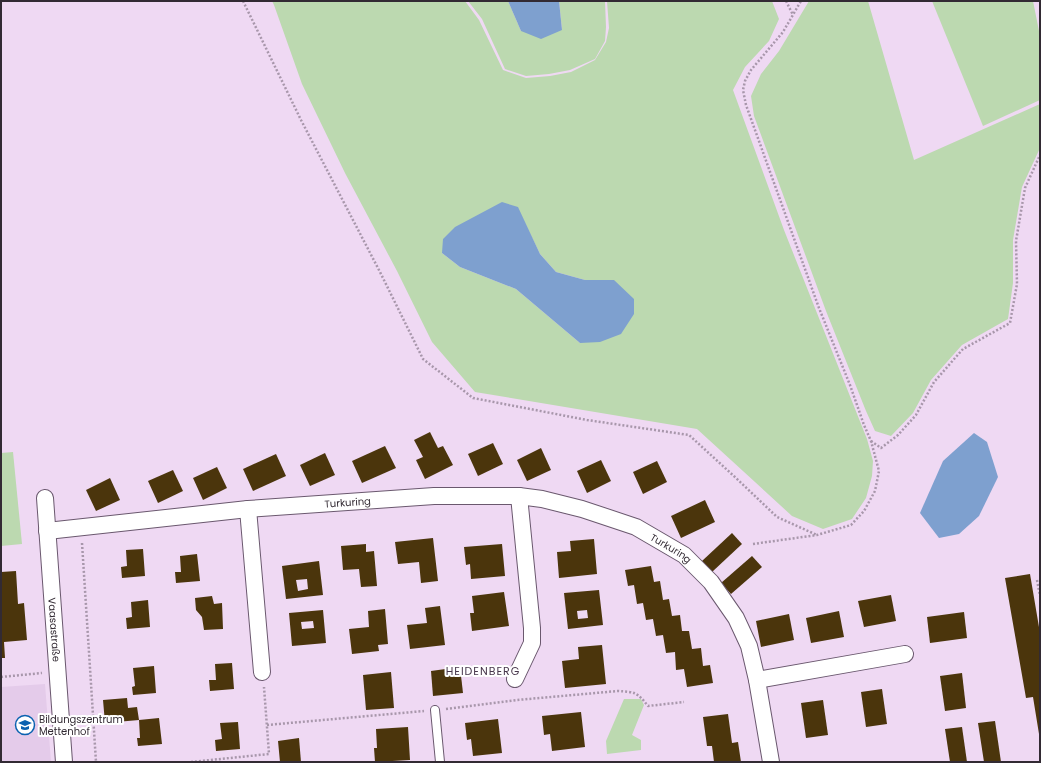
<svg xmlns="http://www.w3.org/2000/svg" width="1041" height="763" font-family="Poppins,sans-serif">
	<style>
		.built { fill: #e4cbea }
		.green { fill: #bcd9b0; fill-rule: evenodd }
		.water { fill: #7ea0cf }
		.building { fill: #4b350c; fill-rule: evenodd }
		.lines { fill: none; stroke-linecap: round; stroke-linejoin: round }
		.lane-casing { stroke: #6a586e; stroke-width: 10 }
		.street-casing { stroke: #6a586e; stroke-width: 18 }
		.path { stroke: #a897ab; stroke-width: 2.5; stroke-dasharray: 2 2; stroke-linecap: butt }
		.lane { stroke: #fff; stroke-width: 8 }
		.street { stroke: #fff; stroke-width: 16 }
		.labels { text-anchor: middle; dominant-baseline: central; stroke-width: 4; stroke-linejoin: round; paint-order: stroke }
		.street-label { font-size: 10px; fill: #322a33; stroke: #fff }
		.poi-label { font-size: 10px; fill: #322a33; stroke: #fff; text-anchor: start }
		.neighbourhood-label { font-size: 11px; letter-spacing: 1px; fill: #48374c; stroke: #fff }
	</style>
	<rect width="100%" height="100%" fill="#efd9f3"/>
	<polygon class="built" points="45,684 51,762 1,762 1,687"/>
	<g class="green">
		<path d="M272,1H465L479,20L503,70L526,78L550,76L571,72L595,60L606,42L609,28L607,1H772L779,19L769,41L745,67L733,90L784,230L867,439L873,461L872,476L866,498L852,519L823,529L792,516L697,429L475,392L432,342L397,271L345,173L302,84L274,5ZM517,207L540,254L556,272L585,280H614L580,343L516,289L460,267L442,253Z"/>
		<polygon points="468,1 508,1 521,31 562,30 559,1 605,1 606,27 605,41 595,59 570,70 549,74 526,76 505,69 482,19"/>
		<polygon points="809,1 868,1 914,160 1040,104 1040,148 1022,187 1013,240 1013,283 1008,319 962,345 931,380 913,413 891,436 875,431 866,411 826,311 754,116 751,96 761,74 779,51"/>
		<polygon points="932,1 1033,1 1040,36 1040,100 983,126"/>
		<polygon points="13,452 22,544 1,546 1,453"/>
		<polygon points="624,699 641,699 644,705 632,735 641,740 641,750 607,754 606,741"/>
	</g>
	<g class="water">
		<polygon points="508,1 559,1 562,30 541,39 521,31"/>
		<polygon points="502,202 518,207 540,254 556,272 585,280 614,280 634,299 634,314 621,334 600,342 580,343 516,289 460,267 442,253 443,239 455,227"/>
		<polygon points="974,433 987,442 998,477 979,516 959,534 939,538 920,513 943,461"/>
	</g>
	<g class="building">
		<polygon points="430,432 438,448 443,446 453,465 425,479 416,460 423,457 414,440"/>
		<polygon points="493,443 503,464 478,476 468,454"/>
		<polygon points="385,446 396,468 362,483 352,461"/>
		<polygon points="541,448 551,470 527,481 517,460"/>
		<polygon points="325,453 335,475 310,486 300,465"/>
		<polygon points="276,454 286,476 253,491 243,469"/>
		<polygon points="601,460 611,481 587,493 577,471"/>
		<polygon points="657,461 667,482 643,494 633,472"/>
		<polygon points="217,467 227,488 203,500 193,478"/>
		<polygon points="173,470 183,491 158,503 148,481"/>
		<polygon points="110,478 120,500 96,511 86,490"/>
		<polygon points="705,500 715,522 681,538 671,516"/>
		<polygon points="732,533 742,544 712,572 702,561"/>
		<polygon points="433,538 438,581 421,583 419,562 398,564 395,542"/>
		<polygon points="594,539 597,574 559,578 557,552 571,551 570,541"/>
		<polygon points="366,544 366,552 374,551 377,586 361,587 359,569 343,570 341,546"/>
		<polygon points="502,544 505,576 471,579 470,564 466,565 464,547"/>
		<polygon points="143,549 145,576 122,578 121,567 127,566 126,550"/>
		<polygon points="197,554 200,581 176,583 175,572 181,572 180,556"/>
		<polygon points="752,556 762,567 731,594 721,583"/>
		<path d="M319,561L323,595L286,599L282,566ZM307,579L308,589L298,591L296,580Z"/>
		<polygon points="651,566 654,582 660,581 663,600 669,599 672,616 680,615 682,631 689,631 692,649 701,648 703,666 710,665 713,683 687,687 684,669 676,670 675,652 666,653 663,635 656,636 653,619 646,620 643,603 637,604 634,585 628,586 625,570"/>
		<polygon points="16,571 18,604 24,603 27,640 4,642 5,658 1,658 1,572"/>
		<polygon points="1030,574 1040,633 1040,734 1039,734 1033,697 1026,698 1005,578"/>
		<path d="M599,590L603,625L568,629L564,593ZM587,610L588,618L578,619L577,611Z"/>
		<polygon points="504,592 509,626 472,631 470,613 474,613 472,596"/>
		<polygon points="891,595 896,621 864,627 858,601"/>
		<polygon points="212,596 214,604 222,603 223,629 204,630 202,617 196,610 195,598"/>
		<polygon points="148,600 150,627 127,629 126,618 132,617 131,602"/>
		<polygon points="440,606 445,645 410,649 407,625 427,623 425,608"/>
		<polygon points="385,609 388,644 378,645 379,651 352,654 349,629 369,627 368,611"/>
		<path d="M323,610L326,643L292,646L289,613ZM313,621L314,628L302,629L301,622Z"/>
		<polygon points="839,611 844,637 811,643 806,618"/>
		<polygon points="964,612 967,638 930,643 927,617"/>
		<polygon points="789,614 794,640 761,647 756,621"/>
		<polygon points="602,645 606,684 565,688 562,661 579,659 578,647"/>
		<polygon points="232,663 234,689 210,691 209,680 216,680 215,664"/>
		<polygon points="154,666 156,693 133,695 132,687 135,686 133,668"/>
		<polygon points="460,667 463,693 433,696 431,671"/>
		<polygon points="391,672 394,708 366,710 363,675"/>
		<polygon points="962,673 966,708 945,711 940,676"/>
		<polygon points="882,689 887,724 866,727 861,692"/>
		<polygon points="127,698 128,708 137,707 139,720 105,723 103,700"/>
		<polygon points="823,700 828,735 806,738 801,703"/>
		<polygon points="581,712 585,747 552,751 550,734 544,735 542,716"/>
		<polygon points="728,714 732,743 738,742 741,762 714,762 712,746 707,746 703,717"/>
		<polygon points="159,718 162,744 138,746 137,738 140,738 139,720"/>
		<polygon points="498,719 502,753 473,756 471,739 467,740 465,723"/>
		<polygon points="995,721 1001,762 984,762 978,723"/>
		<polygon points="238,722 240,749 216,751 215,740 222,739 220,723"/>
		<polygon points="408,727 410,760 375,762 374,748 377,748 376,729"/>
		<polygon points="962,727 967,762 950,762 945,729"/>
		<polygon points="299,738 301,762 280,762 278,741"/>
	</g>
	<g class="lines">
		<g class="lane-casing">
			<polyline id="lane" points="435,710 440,762"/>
		</g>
		<g class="street-casing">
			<g id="street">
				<path id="s1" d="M45,498L64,762"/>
				<polyline points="248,509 262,672"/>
				<path id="s2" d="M47,531L248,509L434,496H519L542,499L582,509L636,527L684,555L711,582L736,618L749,646L757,680L771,762"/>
				<polyline points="515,679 532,643 532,628 519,496"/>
				<polyline points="757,680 905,654"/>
			</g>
		</g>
		<g class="path">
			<polyline points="243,1 301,120 380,272 423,359 473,398 587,420 689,435 736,478 777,517 817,535"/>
			<polyline points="786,1 793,15"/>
			<polyline points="871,441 881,448 898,435 916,415 934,382 963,349 1010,323 1017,284 1016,241 1025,188 1040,155"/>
			<polyline points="82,543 96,762"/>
			<polyline points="753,544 817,535 851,525 864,511 875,491 879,471 871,441 864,425 850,385 819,308 746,105 743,90 745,81 751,70 783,32 801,1"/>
			<polyline points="1037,580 1040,596"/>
			<polyline points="1,677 42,673"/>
			<path d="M446,709L517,700L618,691C635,692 637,692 648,706L684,702"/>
			<polyline points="267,725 424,711"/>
			<polyline points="191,762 269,754 264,687"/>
		</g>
		<use href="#lane" class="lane"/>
		<use href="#street" class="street"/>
	</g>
	<defs>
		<g id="school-ring" transform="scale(1)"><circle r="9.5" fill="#fff" stroke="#0b62b0" stroke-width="1.5"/><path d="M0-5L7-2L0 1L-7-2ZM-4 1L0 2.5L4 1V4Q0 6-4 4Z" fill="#0b62b0"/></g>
	</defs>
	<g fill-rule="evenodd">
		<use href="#school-ring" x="25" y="725"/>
	</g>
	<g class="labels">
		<g class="street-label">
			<text stroke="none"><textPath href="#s2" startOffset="302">Turkuring</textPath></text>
			<text stroke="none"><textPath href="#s2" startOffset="636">Turkuring</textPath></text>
			<text stroke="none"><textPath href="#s1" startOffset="132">Vaasastraße</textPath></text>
		</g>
		<g class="poi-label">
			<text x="39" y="719">Bildungszentrum<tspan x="39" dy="12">Mettenhof</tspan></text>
		</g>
		<g class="neighbourhood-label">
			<text x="483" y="671">HEIDENBERG</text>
		</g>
	</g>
	<rect width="1041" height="763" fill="none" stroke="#322a33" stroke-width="4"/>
</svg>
